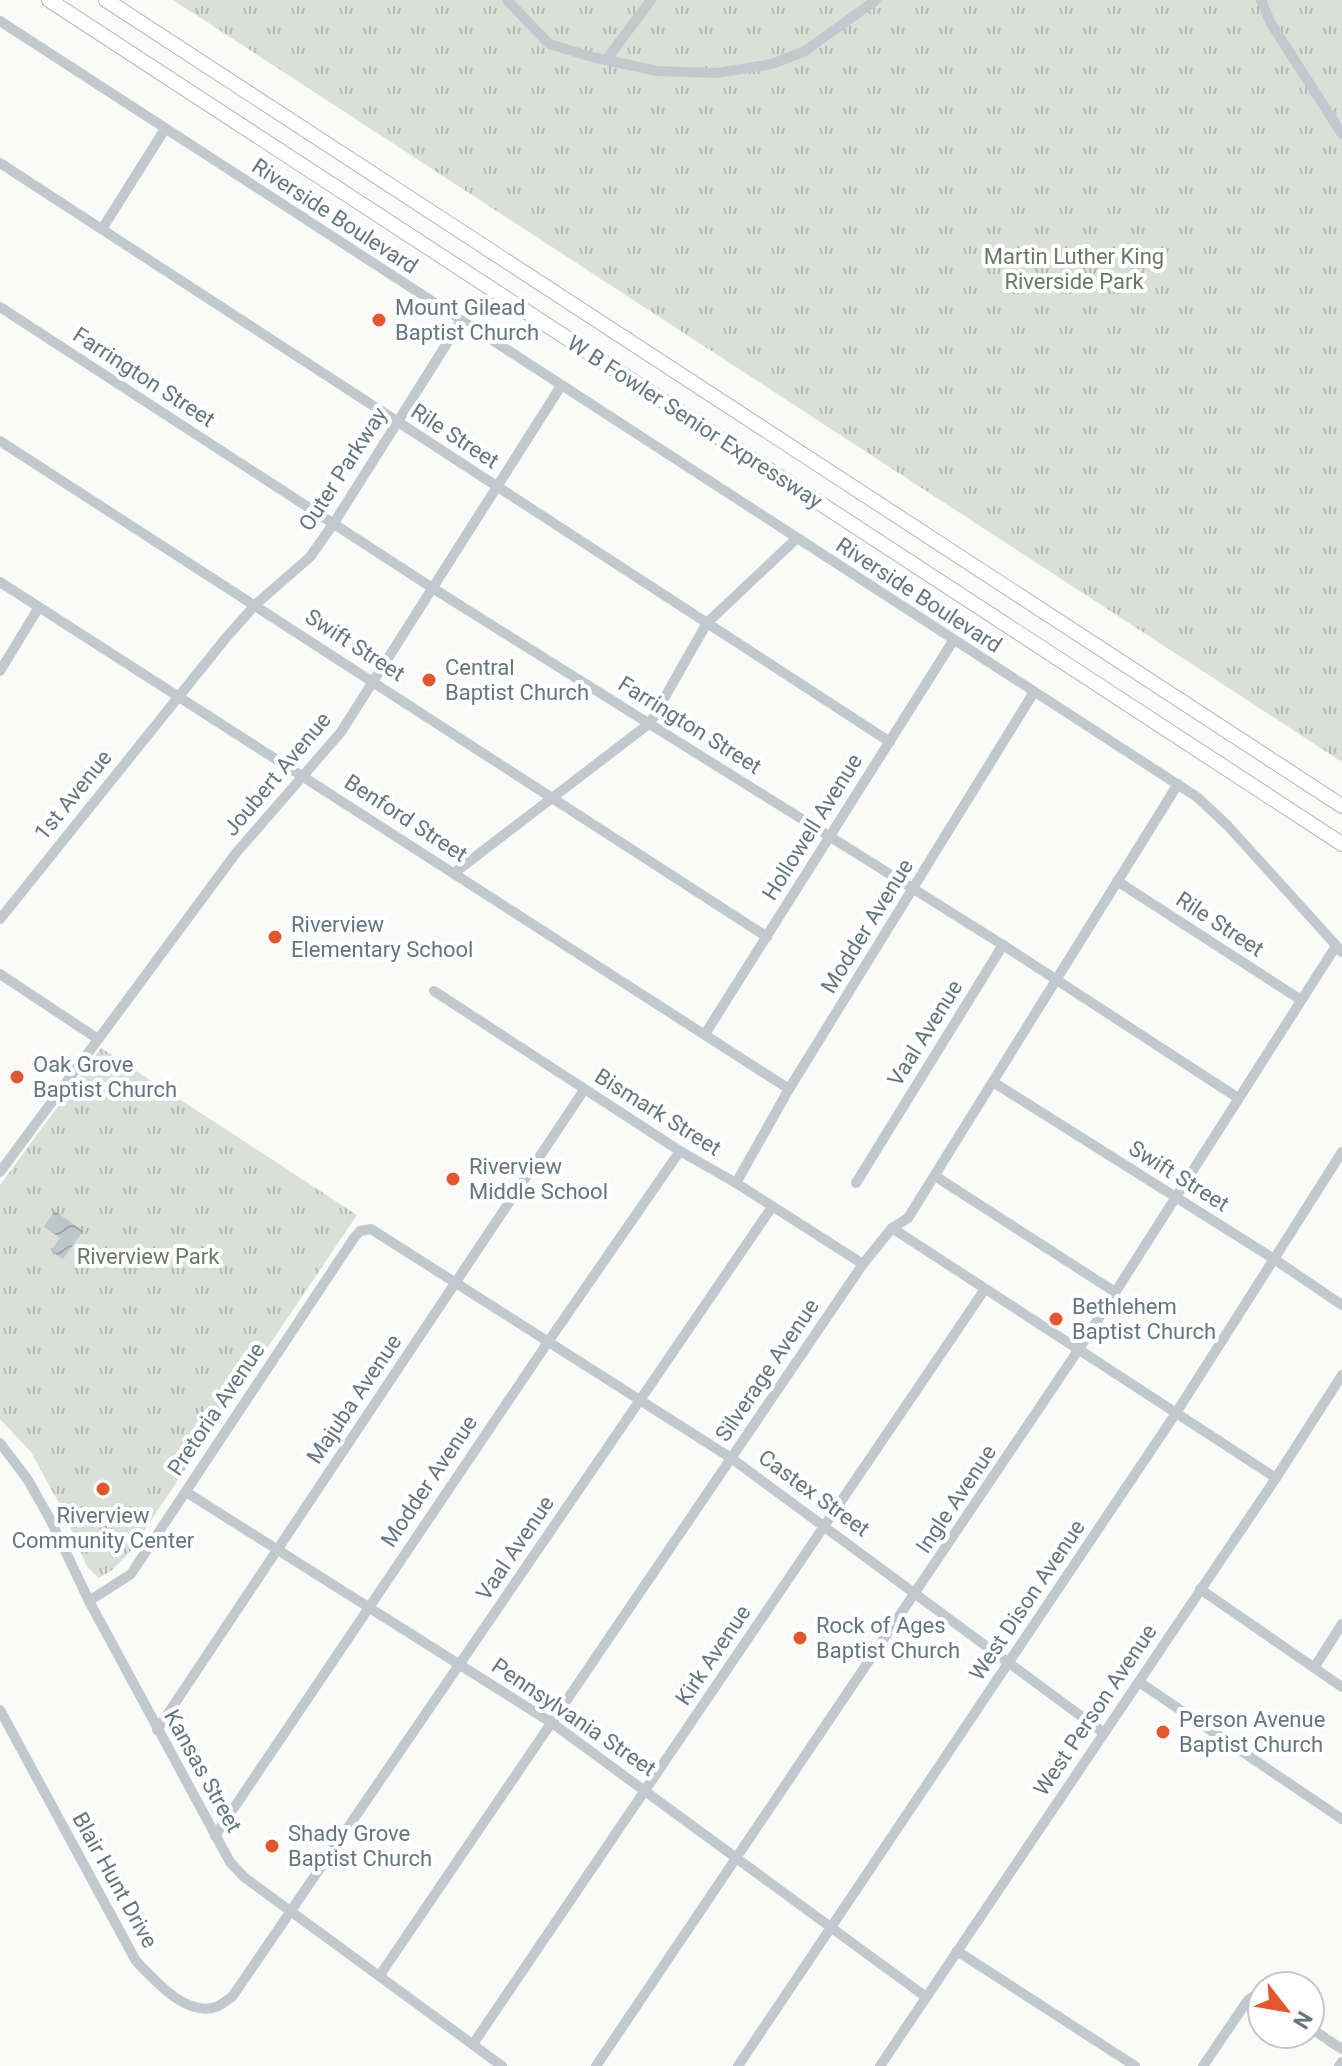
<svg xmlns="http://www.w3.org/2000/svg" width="1342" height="2066" font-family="Roboto,sans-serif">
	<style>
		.grass { fill: url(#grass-tufts) }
		.water { fill: url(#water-waves) }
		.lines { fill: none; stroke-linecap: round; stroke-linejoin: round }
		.highway-casing { stroke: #b4b9bd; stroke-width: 16 }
		.minor { stroke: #c3c8cc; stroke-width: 10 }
		.highway { stroke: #fff; stroke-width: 14 }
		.poi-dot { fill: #e4572e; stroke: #fff; stroke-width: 3 }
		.labels { text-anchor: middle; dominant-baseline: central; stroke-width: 8; stroke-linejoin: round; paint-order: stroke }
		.street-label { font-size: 22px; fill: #657683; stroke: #fff }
		.park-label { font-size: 22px; fill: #687a64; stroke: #fff }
		.poi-label { font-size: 22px; fill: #657683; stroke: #fff; text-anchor: start }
	</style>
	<defs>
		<pattern id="grass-tufts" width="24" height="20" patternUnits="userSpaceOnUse" patternTransform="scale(2)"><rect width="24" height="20" fill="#dadfd7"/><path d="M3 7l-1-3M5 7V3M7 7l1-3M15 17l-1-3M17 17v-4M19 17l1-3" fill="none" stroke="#b4b9b4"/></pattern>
		<pattern id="water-waves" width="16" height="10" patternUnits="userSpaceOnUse" patternTransform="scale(2)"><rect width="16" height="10" fill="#bbc7cb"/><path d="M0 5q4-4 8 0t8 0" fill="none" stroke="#9ca6aa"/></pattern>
	</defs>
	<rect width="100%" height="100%" fill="#fafaf8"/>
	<g class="grass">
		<polygon points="173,0 1342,0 1342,763 1342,762"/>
		<polygon points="101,1048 357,1215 129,1553 112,1570 99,1578 87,1567 65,1514 31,1452 0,1419 0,1185"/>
	</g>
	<polygon class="water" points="55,1211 83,1231 63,1259 51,1251 60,1238 44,1226"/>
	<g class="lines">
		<g class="highway-casing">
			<g id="highway">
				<polyline points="49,0 1342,844"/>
				<polyline points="106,0 1342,806"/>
			</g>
		</g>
		<g class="minor">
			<polyline points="507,0 549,44 592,57 657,71 717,73 772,64 805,51 876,0"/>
			<polyline points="1261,0 1270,22 1342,134"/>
			<polyline points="0,21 1197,797 1228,826 1342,952"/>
			<polyline points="606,60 651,0"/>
			<polyline points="0,163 890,742"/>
			<polyline points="102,229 165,129"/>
			<polyline points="0,307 434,589 1003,945 1238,1098"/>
			<polyline points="0,441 767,937"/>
			<polyline points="0,582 789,1089"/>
			<polyline points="0,671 39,607"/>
			<polyline points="454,873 650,723 707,623 796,539"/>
			<polyline points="1117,881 1301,1000"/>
			<polyline points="0,919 225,639 255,605 310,557 334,523 461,321"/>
			<polyline points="0,974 98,1039"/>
			<polyline points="434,991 680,1151 736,1183 863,1264"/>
			<polyline points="705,1034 953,641"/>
			<polyline points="993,1082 1274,1259 1342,1305"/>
			<polyline points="0,1172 236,853 341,732 561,386"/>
			<polyline points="935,1176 1115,1292"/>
			<polyline points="736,1183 789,1089 1034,692"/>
			<polyline points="856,1183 1003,945"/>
			<polyline points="892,1228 1276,1478"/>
			<polyline points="0,1443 28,1480 51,1521 89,1601 230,1862 244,1877 502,2066"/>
			<polyline points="186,1492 552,1723 926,1997"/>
			<polyline points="1200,1589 1342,1687"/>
			<polyline points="89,1601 131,1574 354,1238 360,1231 371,1229 731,1458 1104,1733"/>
			<polyline points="1314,1668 1342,1624"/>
			<polyline points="1139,1682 1342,1819"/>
			<path d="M0,1710L136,1961C155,1980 185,2017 216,2007C221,2005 227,2000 232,1997L772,1207"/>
			<polyline points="157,1730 584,1090"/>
			<polyline points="215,1836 548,1342 680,1151"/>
			<polyline points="957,1951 1135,2066"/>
			<polyline points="380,1975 863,1264 892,1228 908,1218 1178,784"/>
			<polyline points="1310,2028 1324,2037"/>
			<polyline points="1328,2040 1342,2049"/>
			<polyline points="473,2044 985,1289"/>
			<polyline points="596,2066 1079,1349 1336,946"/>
			<polyline points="738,2066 1176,1413 1342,1152"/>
			<polyline points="880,2066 1276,1478 1342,1375"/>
			<polyline points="1203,2066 1248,2000 1254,1996 1262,1998"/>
			<polyline points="1339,2066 1342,2062"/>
		</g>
		<use href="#highway" class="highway"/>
	</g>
	<g class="poi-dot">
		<circle cx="379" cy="320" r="8"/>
		<circle cx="429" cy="680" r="8"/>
		<circle cx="275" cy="937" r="8"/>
		<circle cx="17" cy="1077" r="8"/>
		<circle cx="453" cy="1179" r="8"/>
		<circle cx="1056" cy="1319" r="8"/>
		<circle cx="103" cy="1489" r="8"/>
		<circle cx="800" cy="1638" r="8"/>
		<circle cx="1163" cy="1732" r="8"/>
		<circle cx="272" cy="1846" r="8"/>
	</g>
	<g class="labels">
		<g class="street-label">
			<text transform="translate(335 216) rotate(33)">Riverside Boulevard</text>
			<text transform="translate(144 377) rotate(33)">Farrington Street</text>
			<text transform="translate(695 422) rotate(33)">W B Fowler Senior Expressway</text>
			<text transform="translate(455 436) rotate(33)">Rile Street</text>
			<text transform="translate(343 469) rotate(-57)">Outer Parkway</text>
			<text transform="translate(919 595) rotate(33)">Riverside Boulevard</text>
			<text transform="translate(355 645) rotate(33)">Swift Street</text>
			<text transform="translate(690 725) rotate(32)">Farrington Street</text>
			<text transform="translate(277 774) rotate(-50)">Joubert Avenue</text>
			<text transform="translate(73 795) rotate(-51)">1st Avenue</text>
			<text transform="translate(406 818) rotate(33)">Benford Street</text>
			<text transform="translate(812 827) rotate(-58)">Hollowell Avenue</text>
			<text transform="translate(1220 924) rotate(33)">Rile Street</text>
			<text transform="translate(867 926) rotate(-58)">Modder Avenue</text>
			<text transform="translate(925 1033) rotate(-58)">Vaal Avenue</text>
			<text transform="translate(658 1112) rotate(32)">Bismark Street</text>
			<text transform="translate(1179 1176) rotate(32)">Swift Street</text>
			<text transform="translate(767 1370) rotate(-56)">Silverage Avenue</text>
			<text transform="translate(354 1399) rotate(-56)">Majuba Avenue</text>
			<text transform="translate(216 1409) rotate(-56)">Pretoria Avenue</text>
			<text transform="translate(429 1481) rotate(-56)">Modder Avenue</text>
			<text transform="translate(814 1493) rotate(36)">Castex Street</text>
			<text transform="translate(956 1499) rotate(-56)">Ingle Avenue</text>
			<text transform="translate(515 1548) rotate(-56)">Vaal Avenue</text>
			<text transform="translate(1027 1600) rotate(-56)">West Dison Avenue</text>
			<text transform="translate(713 1655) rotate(-56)">Kirk Avenue</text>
			<text transform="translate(1095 1710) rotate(-56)">West Person Avenue</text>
			<text transform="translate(574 1717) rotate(34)">Pennsylvania Street</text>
			<text transform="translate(203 1771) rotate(61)">Kansas Street</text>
			<text transform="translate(115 1880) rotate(61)">Blair Hunt Drive</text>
		</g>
		<g class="park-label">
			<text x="1074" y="256">Martin Luther King<tspan x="1074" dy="25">Riverside Park</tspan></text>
			<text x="148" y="1256">Riverview Park</text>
		</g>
		<g class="poi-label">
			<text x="395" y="307">Mount Gilead<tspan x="395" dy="25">Baptist Church</tspan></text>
			<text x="445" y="667">Central<tspan x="445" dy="25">Baptist Church</tspan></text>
			<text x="291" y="924">Riverview<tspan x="291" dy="25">Elementary School</tspan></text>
			<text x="33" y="1064">Oak Grove<tspan x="33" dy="25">Baptist Church</tspan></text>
			<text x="469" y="1166">Riverview<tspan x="469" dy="25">Middle School</tspan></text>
			<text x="1072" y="1306">Bethlehem<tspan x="1072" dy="25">Baptist Church</tspan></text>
			<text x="103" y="1515" text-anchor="middle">Riverview<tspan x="103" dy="25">Community Center</tspan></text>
			<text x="816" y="1625">Rock of Ages<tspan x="816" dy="25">Baptist Church</tspan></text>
			<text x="1179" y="1719">Person Avenue<tspan x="1179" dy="25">Baptist Church</tspan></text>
			<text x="288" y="1833">Shady Grove<tspan x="288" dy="25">Baptist Church</tspan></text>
		</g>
	</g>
	<g transform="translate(1286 2010) rotate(121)"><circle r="38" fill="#ffffff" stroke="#c1c8cd" stroke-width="2"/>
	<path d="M0-6L14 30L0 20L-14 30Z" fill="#e4572e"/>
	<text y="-12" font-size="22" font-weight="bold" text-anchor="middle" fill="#657683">N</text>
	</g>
</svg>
